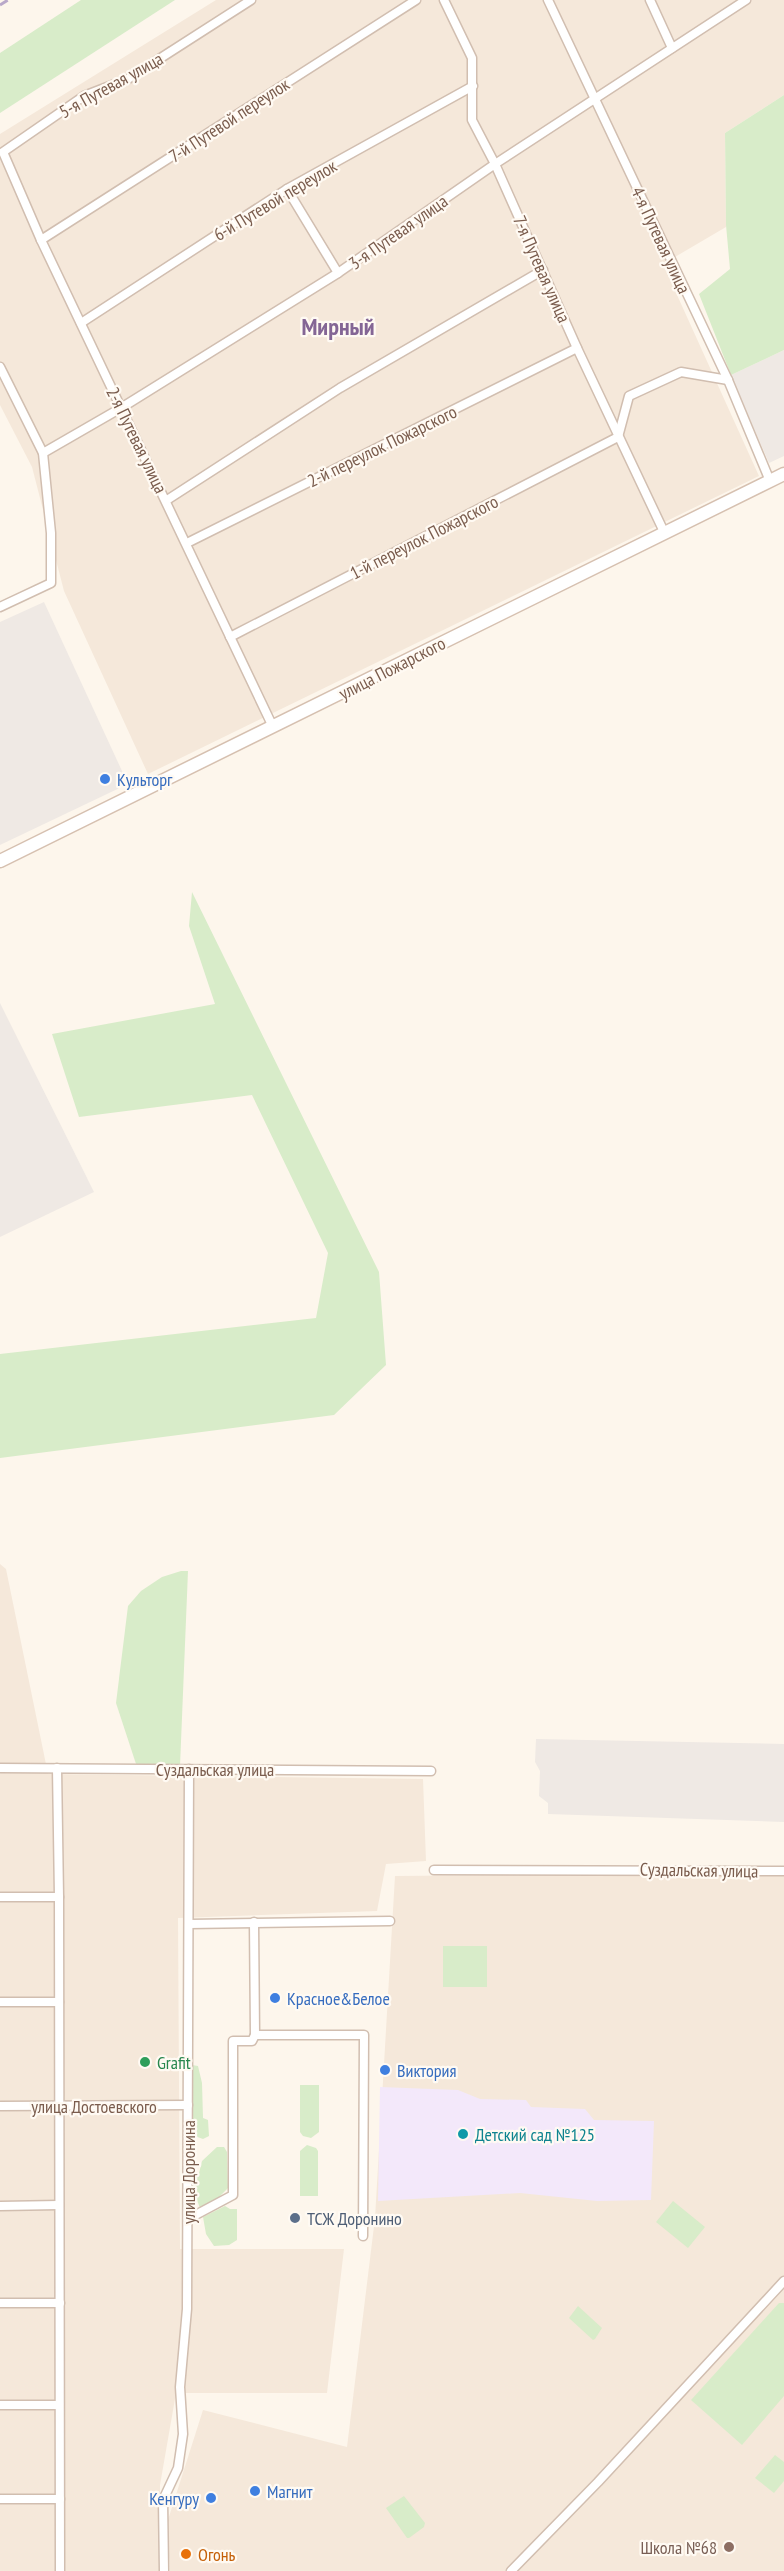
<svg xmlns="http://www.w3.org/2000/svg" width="784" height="2571" font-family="'PT Sans Narrow',sans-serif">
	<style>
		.residential { fill: #f5e8da }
		.industrial { fill: #efe9e4 }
		.education { fill: #f3e8fa }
		.green { fill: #d8ecc9 }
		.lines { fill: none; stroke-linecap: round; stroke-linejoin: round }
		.street-casing { stroke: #d1beb0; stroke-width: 11 }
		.secondary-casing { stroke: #d6c0b0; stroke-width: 15 }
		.street { stroke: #fff; stroke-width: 8 }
		.secondary { stroke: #fff; stroke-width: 12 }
		.rail { stroke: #b9a8c9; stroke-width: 3; stroke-dasharray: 9 6; stroke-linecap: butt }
		.shop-dot { fill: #3f7fe0; stroke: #fffaf3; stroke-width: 2 }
		.leisure-dot { fill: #2e9e5b; stroke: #fffaf3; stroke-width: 2 }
		.culture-dot { fill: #0f9aa8; stroke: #fffaf3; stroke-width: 2 }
		.service-dot { fill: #5c6f8a; stroke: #fffaf3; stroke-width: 2 }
		.education-dot { fill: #8d6e63; stroke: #fffaf3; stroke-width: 2 }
		.food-dot { fill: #e8710a; stroke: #fffaf3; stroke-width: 2 }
		.labels { text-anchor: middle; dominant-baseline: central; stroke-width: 4.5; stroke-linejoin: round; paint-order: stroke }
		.street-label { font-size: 18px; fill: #7a5c4d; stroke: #fffaf3 }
		.shop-label { font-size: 18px; fill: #366cbe; stroke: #fffaf3; text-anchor: start }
		.leisure-label { font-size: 18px; fill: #27864d; stroke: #fffaf3; text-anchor: start }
		.culture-label { font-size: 18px; fill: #0d838f; stroke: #fffaf3; text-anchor: start }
		.service-label { font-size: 18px; fill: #4e5e75; stroke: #fffaf3; text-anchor: start }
		.education-label { font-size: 18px; fill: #785e54; stroke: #fffaf3; text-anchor: end }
		.food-label { font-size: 18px; fill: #c56008; stroke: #fffaf3; text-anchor: start }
		.district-label { font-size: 24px; font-weight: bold; fill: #846695; stroke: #fffaf3 }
	</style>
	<rect width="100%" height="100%" fill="#fdf6ec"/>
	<g class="residential">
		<polygon points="216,0 784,0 784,95 725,133 726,227 663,264 759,476 148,774 64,591 32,467 0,405 0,134"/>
		<polygon points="0,1564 6,1569 48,1774 423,1779 426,1861 386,1864 377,1911 178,1918 180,2249 344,2249 327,2393 176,2393 160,2485 160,2571 0,2571"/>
		<polygon points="784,1873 784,2571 170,2571 167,2523 203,2410 347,2447 375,2218 395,1876"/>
	</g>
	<g class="industrial">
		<polygon points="784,350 784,456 769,463 731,375"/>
		<polygon points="44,602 128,784 0,845 0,622"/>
		<polygon points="0,1003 94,1192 0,1237"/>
		<polygon points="536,1739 784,1744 784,1822 548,1814 548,1803 539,1796 540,1771 535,1762"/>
	</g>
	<polygon class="education" points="380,2087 458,2090 480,2099 526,2100 531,2107 585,2109 594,2120 654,2121 651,2200 597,2201 520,2193 378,2201"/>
	<g class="green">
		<polygon points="81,0 175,0 0,113 0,53"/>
		<polygon points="784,95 784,350 731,375 699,294 730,269 726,225 725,133"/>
		<polygon points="192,892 379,1272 386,1365 334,1415 0,1458 0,1354 316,1318 328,1253 252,1095 79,1117 52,1034 215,1004 189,926"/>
		<polygon points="181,1571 188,1571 180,1766 136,1764 116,1703 128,1606 141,1591 162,1577"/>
		<rect x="443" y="1946" width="44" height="41"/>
		<polygon points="192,2065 198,2066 202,2083 203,2118 208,2120 209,2136 203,2139 192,2135"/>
		<polygon points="300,2085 319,2085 319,2132 311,2138 303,2136 300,2132"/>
		<polygon points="307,2145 316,2148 318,2151 318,2196 300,2196 300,2151"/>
		<polygon points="217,2147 224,2147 227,2152 228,2188 217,2199 200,2208 197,2200 192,2194 192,2178 199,2173 202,2161"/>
		<polygon points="673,2201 705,2227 688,2248 656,2222"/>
		<polygon points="225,2206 230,2209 237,2209 237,2240 229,2245 214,2246 206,2234 203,2217"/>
		<polygon points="779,2303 784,2303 784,2396 742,2445 691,2400"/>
		<polygon points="578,2306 602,2328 595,2339 593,2340 569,2318"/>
		<polygon points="775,2455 784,2462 784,2481 774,2493 755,2478"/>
		<polygon points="404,2496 425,2523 424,2527 409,2538 407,2538 386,2508"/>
	</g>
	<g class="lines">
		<g class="street-casing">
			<g id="street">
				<polyline points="251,0 128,79 84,96 3,152 41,240 273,727"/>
				<polyline points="444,0 472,58 472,120 495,164 577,348 665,534"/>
				<polyline points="548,0 728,380 770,481"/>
				<polyline points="650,0 672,48"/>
				<polyline points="287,189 338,273"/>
				<polyline points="41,240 416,0"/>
				<polyline points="81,323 287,189 473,86"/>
				<polyline points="0,367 43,453 51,533 51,583 0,607"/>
				<polyline points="43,453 121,408 338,273 495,164 746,0"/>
				<polyline points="167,500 340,388 543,270"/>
				<polyline points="187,543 577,348"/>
				<polyline points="230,637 618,437 629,396 681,372 728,380"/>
				<polyline points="0,1768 431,1771"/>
				<polyline points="57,1768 59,1897 60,2571"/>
				<polyline points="434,1870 784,1871"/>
				<polyline points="0,1897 59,1897"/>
				<polyline points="254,1922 255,2035 364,2035 363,2236"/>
				<polyline points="189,1924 390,1921"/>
				<polyline points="0,2002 59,2002"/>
				<polyline points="0,2106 188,2105"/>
				<polyline points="0,2206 59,2205"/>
				<polyline points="188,2219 233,2195 233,2041 252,2041 255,2035"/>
				<polyline points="0,2303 60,2303"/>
				<polyline points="0,2405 59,2405"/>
				<polyline points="0,2499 60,2499"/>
				<polyline points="164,2571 163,2500 178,2468 183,2434 180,2387 187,2309 189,1769"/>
				<polyline points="511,2571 598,2482 784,2281"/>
			</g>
		</g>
		<g class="secondary-casing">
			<polyline id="secondary" points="0,861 784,474"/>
		</g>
		<use href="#street" class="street"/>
		<use href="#secondary" class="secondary"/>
		<polyline class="rail" points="0,5 8,0"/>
	</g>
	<g class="shop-dot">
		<circle cx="105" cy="779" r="6"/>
		<circle cx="275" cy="1998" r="6"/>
		<circle cx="385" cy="2070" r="6"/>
		<circle cx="255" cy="2491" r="6"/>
		<circle cx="211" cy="2498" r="6"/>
	</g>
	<circle class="leisure-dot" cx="145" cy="2062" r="6"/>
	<circle class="culture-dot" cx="463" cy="2134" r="6"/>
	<circle class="service-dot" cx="295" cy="2218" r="6"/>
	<circle class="education-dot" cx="729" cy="2547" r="6"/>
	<circle class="food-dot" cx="186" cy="2554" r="6"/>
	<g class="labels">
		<g class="street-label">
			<text transform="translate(111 85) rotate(-29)">5-я Путевая улица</text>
			<text transform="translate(229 120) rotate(-33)">7-й Путевой переулок</text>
			<text transform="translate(275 200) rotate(-31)">6-й Путевой переулок</text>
			<text transform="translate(398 232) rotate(-35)">3-я Путевая улица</text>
			<text transform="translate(661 240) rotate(65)">4-я Путевая улица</text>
			<text transform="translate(542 269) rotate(66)">7-я Путевая улица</text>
			<text transform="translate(137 440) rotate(64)">2-я Путевая улица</text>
			<text transform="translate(382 446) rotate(-26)">2-й переулок Пожарского</text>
			<text transform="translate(424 537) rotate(-27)">1-й переулок Пожарского</text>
			<text transform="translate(392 668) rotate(-27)">улица Пожарского</text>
			<text x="215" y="1769">Суздальская улица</text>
			<text transform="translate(699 1870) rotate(1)">Суздальская улица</text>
			<text x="94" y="2106">улица Достоевского</text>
			<text transform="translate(188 2172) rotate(-90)">улица Доронина</text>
		</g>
		<g class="shop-label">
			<text x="117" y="779">Культорг</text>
			<text x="287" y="1998">Красное&amp;Белое</text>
			<text x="397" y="2070">Виктория</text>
			<text x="267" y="2491">Магнит</text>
			<text x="199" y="2498" text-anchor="end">Кенгуру</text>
		</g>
		<g class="leisure-label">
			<text x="157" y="2062">Grafit</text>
		</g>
		<g class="culture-label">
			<text x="475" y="2134">Детский сад №125</text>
		</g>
		<g class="service-label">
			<text x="307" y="2218">ТСЖ Доронино</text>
		</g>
		<g class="education-label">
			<text x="717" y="2547">Школа №68</text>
		</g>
		<g class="food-label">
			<text x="198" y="2554">Огонь</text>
		</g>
		<g class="district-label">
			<text x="338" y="326">Мирный</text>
		</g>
	</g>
</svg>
